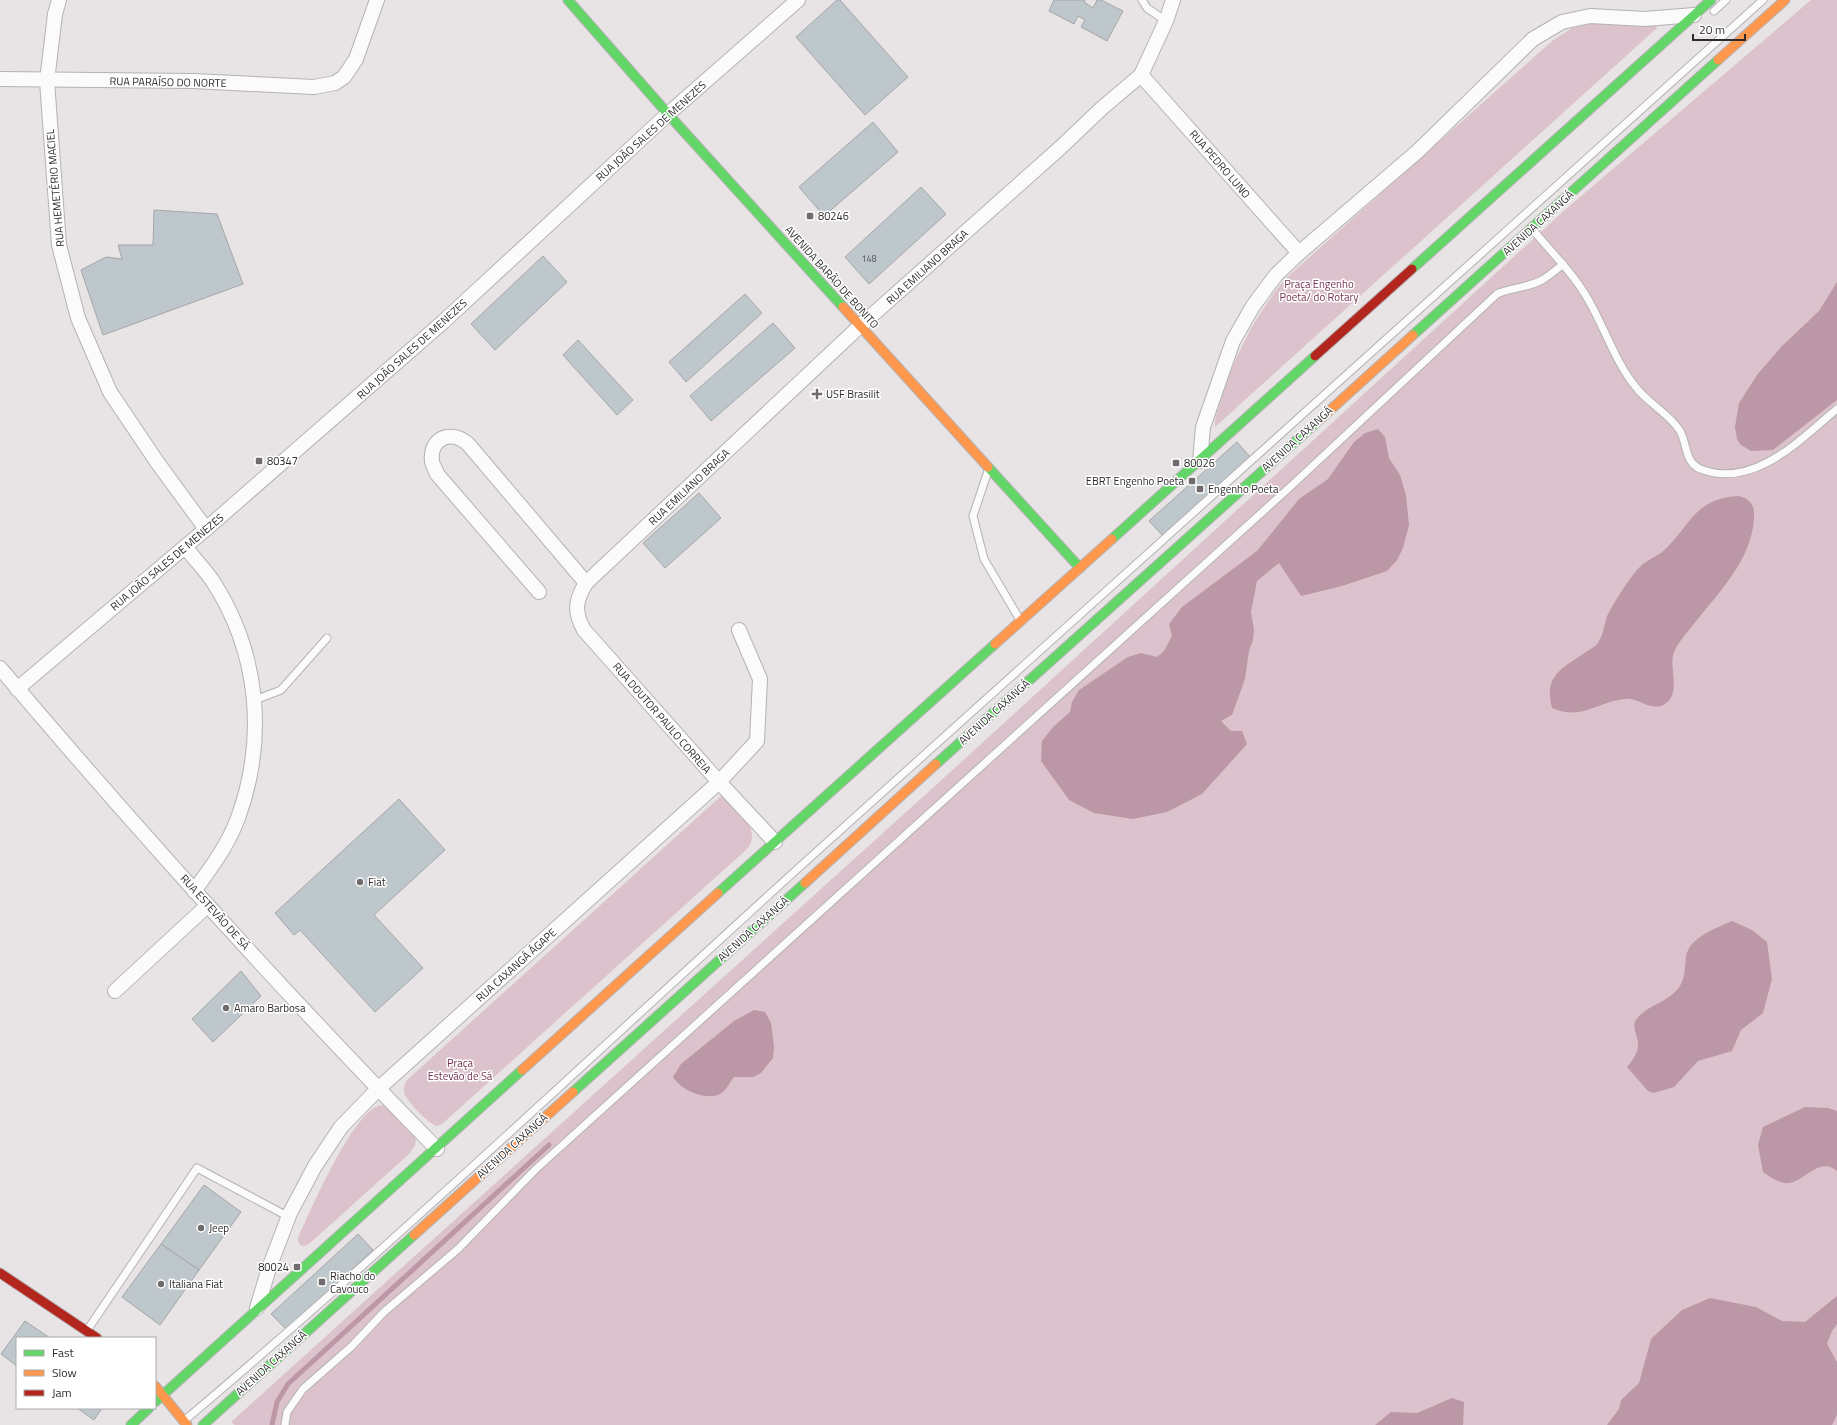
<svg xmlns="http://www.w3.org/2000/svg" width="1837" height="1425" font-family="'Titillium Web',sans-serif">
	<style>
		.green { fill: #dcc2cc }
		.water { fill: #bc97a6 }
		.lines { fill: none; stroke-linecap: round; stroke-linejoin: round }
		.stream { stroke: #bc97a6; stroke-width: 5 }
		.building { fill: #bec8cc; stroke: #a6a5a7 }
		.lane-casing { stroke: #b5b2b3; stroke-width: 9 }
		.street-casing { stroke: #b5b2b3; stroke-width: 16 }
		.fast-casing { stroke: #b5b2b3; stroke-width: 11 }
		.slow-casing { stroke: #b5b2b3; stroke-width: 11 }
		.jam-casing { stroke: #b5b2b3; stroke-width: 11 }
		.lane { stroke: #fcfbfb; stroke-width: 7 }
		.street { stroke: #fcfbfb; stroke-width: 14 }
		.fast { stroke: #63d668; stroke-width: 9 }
		.slow { stroke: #ff974d; stroke-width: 9 }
		.jam { stroke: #b3261e; stroke-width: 9 }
		.poi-dot { fill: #706b6d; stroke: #fff; stroke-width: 1.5 }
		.labels { text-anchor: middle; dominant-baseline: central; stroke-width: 3; stroke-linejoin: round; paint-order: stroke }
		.number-label { font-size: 9px; fill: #535254 }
		.street-label { font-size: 11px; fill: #2f2b2c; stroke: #fff }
		.poi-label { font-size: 11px; fill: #2f2b2c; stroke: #fff; text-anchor: start }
		.park-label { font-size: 11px; fill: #733250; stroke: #fff }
	</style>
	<rect width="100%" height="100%" fill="#e8e3e5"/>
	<g class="green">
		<polygon points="1811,0 1837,0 1837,1425 235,1425 231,1422 957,766 1566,209"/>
		<path d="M1590,24H1655L1657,28L1215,427C1214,419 1218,410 1220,403C1233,358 1255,316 1285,279L1552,41L1572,28Z"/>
		<path d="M721,796L725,797C737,811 763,829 747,849L442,1124L437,1126C430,1125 405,1100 404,1092C403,1087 405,1084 407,1080Z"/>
		<path d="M381,1105L388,1106L416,1137L415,1146L409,1154L309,1244L304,1246L300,1245L298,1241V1238C310,1212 353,1110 381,1105Z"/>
	</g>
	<g class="water">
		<polygon points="1837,282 1837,400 1773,450 1751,451 1741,445 1737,439 1735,427 1739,403 1757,375 1781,347 1819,311"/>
		<polygon points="1378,429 1385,437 1389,458 1400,475 1406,495 1409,525 1403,548 1397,560 1387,571 1342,586 1301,596 1279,563 1257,581 1251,612 1254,630 1253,640 1249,651 1245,679 1232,715 1221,721 1231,731 1242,731 1247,744 1202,794 1167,812 1133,819 1094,813 1069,800 1041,761 1042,741 1053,727 1070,712 1072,702 1079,690 1128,657 1141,653 1157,657 1164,651 1172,636 1169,624 1182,607 1257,551 1299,499 1328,479 1354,442 1365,433"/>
		<path d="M1739,496C1751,499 1755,506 1754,518C1752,560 1718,593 1693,625C1687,633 1678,642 1674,652C1668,668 1682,693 1665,704C1652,713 1638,697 1625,699C1596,702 1582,721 1552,708C1543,675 1563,668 1586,652C1590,649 1595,647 1598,643C1604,634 1604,623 1608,614C1615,601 1632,573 1643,564C1648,560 1655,557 1661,553C1690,528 1693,498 1739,496Z"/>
		<path d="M1732,921L1752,930L1767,942L1772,979L1763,1013L1741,1030L1732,1051L1698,1061L1674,1087L1654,1093L1648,1091L1627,1067C1632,1061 1637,1055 1638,1046C1639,1037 1631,1028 1636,1020C1647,1004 1672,1002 1681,984C1685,977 1685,965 1686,957C1689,937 1715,929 1732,921Z"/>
		<path d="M754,1010L765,1012L771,1023L774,1046L773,1058L761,1073L753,1077H734C729,1083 727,1090 720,1094C705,1101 681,1090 673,1077L681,1064L734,1021Z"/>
		<path d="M1805,1107L1828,1108L1837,1111V1171C1819,1156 1804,1182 1789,1183C1779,1184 1771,1177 1763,1172L1758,1145L1763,1127Z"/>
		<polygon points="1837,1296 1837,1324 1832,1331 1827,1344 1837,1362 1837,1415 1832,1425 1607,1425 1619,1409 1621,1400 1639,1383 1651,1339 1682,1310 1710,1298 1756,1307 1782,1321 1805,1322"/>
		<polygon points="1452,1398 1464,1402 1463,1425 1375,1425 1391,1412 1417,1413"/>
	</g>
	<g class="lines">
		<polyline class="stream" points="272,1425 277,1402 288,1384 549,1145"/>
	</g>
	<g class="building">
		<polygon points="837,0 840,0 908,77 865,115 796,37"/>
		<polygon points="1054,0 1085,0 1084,2 1093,8 1097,0 1101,0 1123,11 1107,41 1081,27 1085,20 1078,16 1074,24 1049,11"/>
		<polygon points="873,122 898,152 824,216 799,187"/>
		<polygon points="921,187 946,214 869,284 845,257"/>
		<polygon points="154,210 217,214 243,284 103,335 81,270 106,257 122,259 118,245 153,245"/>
		<polygon points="543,256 567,282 495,350 471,324"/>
		<polygon points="745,294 762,313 686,382 669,362"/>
		<polygon points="773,323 795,348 711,421 690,396"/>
		<polygon points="578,340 633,400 617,415 563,355"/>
		<polygon points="1237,442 1251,458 1163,536 1149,521"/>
		<polygon points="699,493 721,518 665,568 643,543"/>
		<polygon points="399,799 445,850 374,915 423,968 375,1012 300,930 294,935 275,913"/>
		<polygon points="241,971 261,996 213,1042 192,1019"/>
		<polygon points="204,1185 241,1212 199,1270 161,1244"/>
		<polygon points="358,1234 373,1250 287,1330 271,1314"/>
		<polygon points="161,1244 199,1270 160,1325 122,1297"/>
		<polygon points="25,1321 50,1338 17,1338 17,1366 1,1354"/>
		<polygon points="77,1408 102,1408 94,1420"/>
	</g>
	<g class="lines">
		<g class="lane-casing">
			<g id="lane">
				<polyline points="1142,0 1147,8 1166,21"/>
				<polyline points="1714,11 1726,0"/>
				<path d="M1533,230C1552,253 1574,274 1589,301C1604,327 1616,363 1635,386C1647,403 1670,414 1680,431C1688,445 1684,464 1703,470C1755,488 1801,439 1837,409"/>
				<polyline points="988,471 973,516 984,559 1020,620"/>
				<polyline points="255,700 281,690 327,638"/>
				<polyline points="88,1329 197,1168 289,1217"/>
				<path d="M185,1420C397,1241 598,1050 804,863C1123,575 1443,288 1763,0"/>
				<path d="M285,1425L287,1412L303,1389L352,1346L384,1312L458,1249L536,1169L1290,487L1497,294C1510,288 1526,288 1540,281C1548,277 1556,270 1563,264"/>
			</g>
		</g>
		<g class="street-casing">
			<g id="street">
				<polyline points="59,0 55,14 47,81 59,245 78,318 110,392 157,462 206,529"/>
				<polyline points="1141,75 1299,253"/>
				<polyline points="0,79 193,81 314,87 335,83 344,77 356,59 377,0"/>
				<polyline points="1200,461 1203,427 1233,341 1253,306 1276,275 1299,253 1418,151 1533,39 1562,22 1590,16 1645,19 1694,15"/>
				<path d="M185,547C194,558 204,569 212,580C259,652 267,738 238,818C228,845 211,868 194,891"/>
				<path d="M539,592L437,474C436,470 433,466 432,462C429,438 451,429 468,444L586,583"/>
				<path d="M0,668C140,833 285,994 437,1149"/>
				<polyline points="17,689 206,529 443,322 668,114 798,0"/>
				<path d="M775,842L719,782L584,630C574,612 575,601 586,583L860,326L1060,148L1102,108L1141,75L1166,21L1173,0"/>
				<polyline points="115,991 208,905"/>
				<polyline points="257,1308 269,1268 290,1213 315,1166 341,1127 378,1089 719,782 757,741 760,679 739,630"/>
			</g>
		</g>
		<g class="fast-casing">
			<g id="fast">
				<polyline points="568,0 668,114 843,307"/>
				<polyline points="1412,269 1711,0"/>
				<polyline points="1413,335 1718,60"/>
				<polyline points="988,467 1080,568"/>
				<polyline points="1112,539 1315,356"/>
				<polyline points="936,764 1317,422"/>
				<polyline points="718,893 995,644"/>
				<polyline points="573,1092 805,883"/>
				<polyline points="155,1402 522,1070"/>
				<polyline points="131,1425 149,1408"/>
				<polyline points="203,1425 414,1235"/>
			</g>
		</g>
		<g class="slow-casing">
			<g id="slow">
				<polyline points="1718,60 1785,0"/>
				<polyline points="843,307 988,467"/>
				<polyline points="1317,422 1413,335"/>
				<polyline points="995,644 1112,539"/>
				<polyline points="805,883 936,764"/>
				<polyline points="522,1070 718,893"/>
				<polyline points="414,1235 573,1092"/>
				<polyline points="155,1386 187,1425"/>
			</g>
		</g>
		<g class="jam-casing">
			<g id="jam">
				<polyline points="1315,356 1412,269"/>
				<polyline points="0,1273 97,1338"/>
			</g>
		</g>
		<use href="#lane" class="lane"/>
		<use href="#street" class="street"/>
		<use href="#fast" class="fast"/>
		<use href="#slow" class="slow"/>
		<use href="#jam" class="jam"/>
	</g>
	<g class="poi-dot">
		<rect x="806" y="212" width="8" height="8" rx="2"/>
		<path d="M815 388h4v4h4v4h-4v4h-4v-4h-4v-4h4z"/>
		<rect x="255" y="457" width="8" height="8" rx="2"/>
		<rect x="1172" y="459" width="8" height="8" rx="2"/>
		<rect x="1188" y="477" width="8" height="8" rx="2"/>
		<rect x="1196" y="485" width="8" height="8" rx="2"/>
		<circle cx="360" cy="882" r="4"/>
		<circle cx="226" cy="1008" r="4"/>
		<circle cx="201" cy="1228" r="4"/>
		<rect x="293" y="1263" width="8" height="8" rx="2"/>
		<rect x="318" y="1278" width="8" height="8" rx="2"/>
		<circle cx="161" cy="1284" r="4"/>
	</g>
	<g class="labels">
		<g class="number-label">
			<text x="869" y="258">148</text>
		</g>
		<g class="street-label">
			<text transform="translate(168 82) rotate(1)">RUA PARAÍSO DO NORTE</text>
			<text transform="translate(651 131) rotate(-42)">RUA JOÃO SALES DE MENEZES</text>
			<text transform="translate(1220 164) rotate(49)">RUA PEDRO LUNO</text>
			<text transform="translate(55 188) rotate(-95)">RUA HEMETÉRIO MACIEL</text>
			<text transform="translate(1538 223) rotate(-42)">AVENIDA CAXANGÁ</text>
			<text transform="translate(927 267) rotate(-42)">RUA EMILIANO BRAGA</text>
			<text transform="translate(832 277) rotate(48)">AVENIDA BARÃO DE BONITO</text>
			<text transform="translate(412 349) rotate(-42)">RUA JOÃO SALES DE MENEZES</text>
			<text transform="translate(1297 439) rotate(-42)">AVENIDA CAXANGÁ</text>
			<text transform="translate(689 487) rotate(-43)">RUA EMILIANO BRAGA</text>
			<text transform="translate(167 562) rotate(-40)">RUA JOÃO SALES DE MENEZES</text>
			<text transform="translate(994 712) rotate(-42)">AVENIDA CAXANGÁ</text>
			<text transform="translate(662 718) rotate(49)">RUA DOUTOR PAULO CORREIA</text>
			<text transform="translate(215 912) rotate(48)">RUA ESTEVÃO DE SÁ</text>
			<text transform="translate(753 929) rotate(-42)">AVENIDA CAXANGÁ</text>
			<text transform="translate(516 965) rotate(-42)">RUA CAXANGÁ ÁGAPE</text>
			<text transform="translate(512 1146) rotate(-42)">AVENIDA CAXANGÁ</text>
			<text transform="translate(271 1363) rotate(-42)">AVENIDA CAXANGÁ</text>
		</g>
		<g class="poi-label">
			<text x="818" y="216">80246</text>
			<text x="826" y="394">USF Brasilit</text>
			<text x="267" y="461">80347</text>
			<text x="1184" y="463">80026</text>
			<text x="1184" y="481" text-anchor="end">EBRT Engenho Poeta</text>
			<text x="1208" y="489">Engenho Poeta</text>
			<text x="368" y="882">Fiat</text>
			<text x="234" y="1008">Amaro Barbosa</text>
			<text x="209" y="1228">Jeep</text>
			<text x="289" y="1267" text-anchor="end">80024</text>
			<text x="330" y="1276">Riacho do<tspan x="330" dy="13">Cavouco</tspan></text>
			<text x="169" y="1284">Italiana Fiat</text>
		</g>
		<g class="park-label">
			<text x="1319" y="284">Praça Engenho<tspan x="1319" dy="13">Poeta/ do Rotary</tspan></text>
			<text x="460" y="1063">Praça<tspan x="460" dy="13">Estevão de Sá</tspan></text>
		</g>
	</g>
	<rect x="16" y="1337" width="140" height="72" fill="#ffffff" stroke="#acaaab"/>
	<rect x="24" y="1350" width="20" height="6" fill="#63d668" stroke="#acaaab"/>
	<text x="52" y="1357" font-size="12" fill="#2f2b2c">Fast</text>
	<rect x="24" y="1370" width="20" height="6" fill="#ff974d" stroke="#acaaab"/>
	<text x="52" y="1377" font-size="12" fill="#2f2b2c">Slow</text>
	<rect x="24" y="1390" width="20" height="6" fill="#b3261e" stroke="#acaaab"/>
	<text x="52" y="1397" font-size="12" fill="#2f2b2c">Jam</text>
	<path d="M1693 34v6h52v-6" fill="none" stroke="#2f2b2c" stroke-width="2"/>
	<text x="1699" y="34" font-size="12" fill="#2f2b2c" stroke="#ffffff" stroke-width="3" paint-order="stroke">20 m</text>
</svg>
